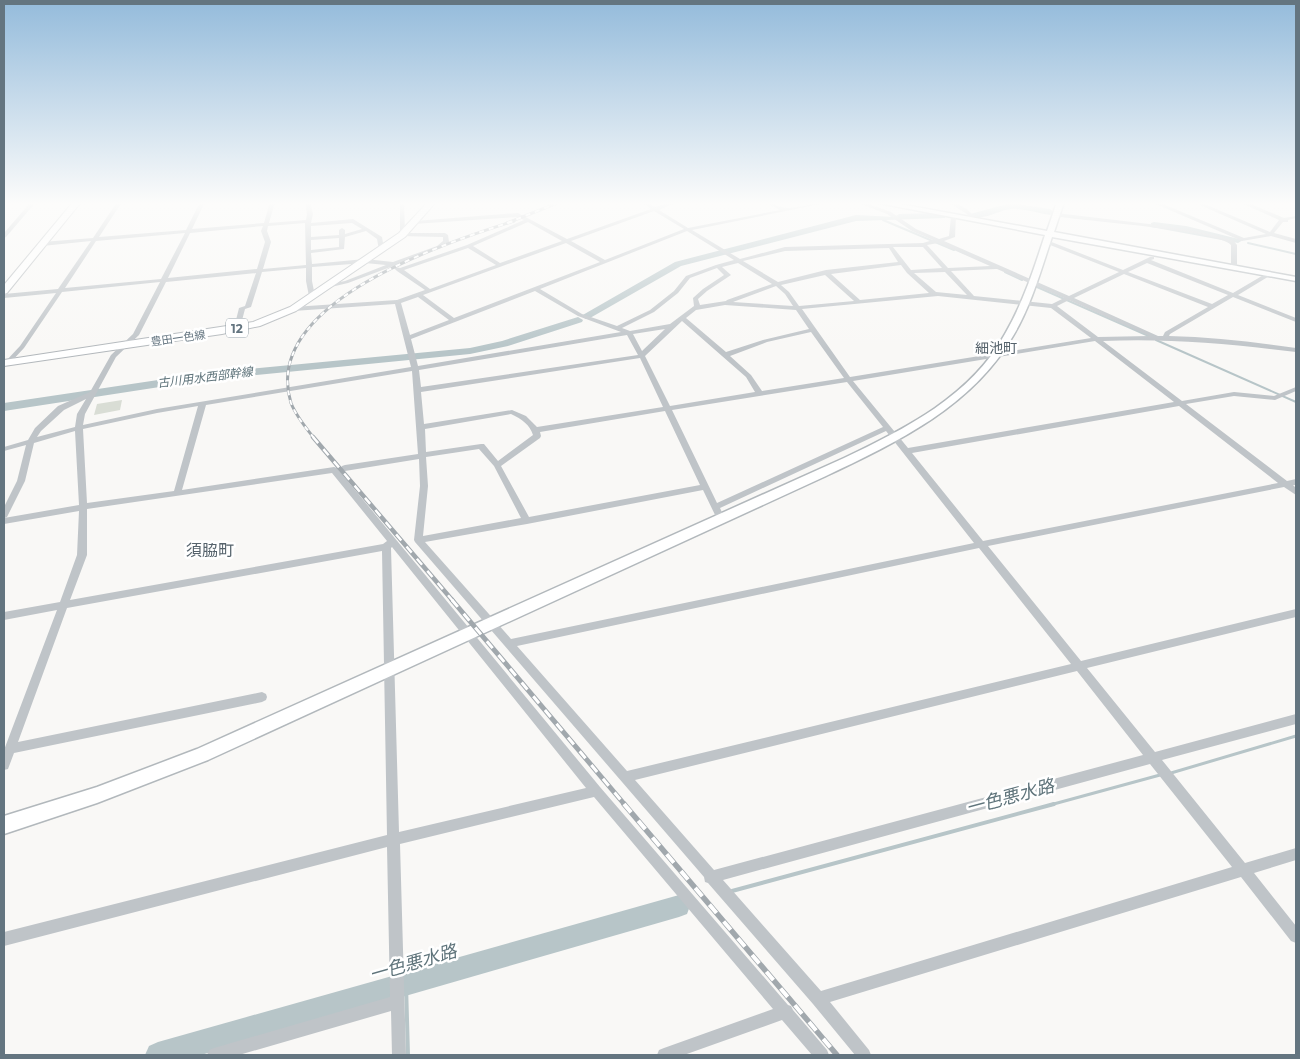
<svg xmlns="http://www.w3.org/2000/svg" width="1300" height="1059" font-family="Montserrat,'Noto Sans JP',sans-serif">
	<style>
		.green { fill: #d9ddd5 }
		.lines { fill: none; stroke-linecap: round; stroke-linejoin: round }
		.stream-far2 { stroke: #b7c5c8; stroke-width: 2 }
		.stream-far1 { stroke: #b7c5c8; stroke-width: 3 }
		.stream { stroke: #b7c5c8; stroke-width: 4 }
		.river { fill: #b7c5c8; fill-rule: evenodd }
		.secondary-casing { stroke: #b2b8bc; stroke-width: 3 }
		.primary-casing { stroke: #b3b8bc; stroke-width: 2 }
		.street { fill: #bfc4c8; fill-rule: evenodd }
		.secondary { fill: #fff; fill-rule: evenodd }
		.primary { fill: #fff; fill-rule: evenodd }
		.rail-far3-casing { stroke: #a1a8ad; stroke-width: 3 }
		.rail-far2-casing { stroke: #a1a8ad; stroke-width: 4.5 }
		.rail-far1-casing { stroke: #a1a8ad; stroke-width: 5 }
		.rail-casing { stroke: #a1a8ad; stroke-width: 5.5 }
		.rail-far3 { stroke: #fff; stroke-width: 2; stroke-dasharray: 5; stroke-linecap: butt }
		.rail-far2 { stroke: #fff; stroke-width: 2.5; stroke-dasharray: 8; stroke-linecap: butt }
		.rail-far1 { stroke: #fff; stroke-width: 3; stroke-dasharray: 9; stroke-linecap: butt }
		.rail { stroke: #fff; stroke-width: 4; stroke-dasharray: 11; stroke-linecap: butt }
		.labels { text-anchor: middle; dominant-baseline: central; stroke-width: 5; stroke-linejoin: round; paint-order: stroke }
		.far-street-label { font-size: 11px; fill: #647580; stroke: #fff }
		.shield { fill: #fff; stroke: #929ea6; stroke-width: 1 }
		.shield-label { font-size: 12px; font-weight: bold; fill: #647580 }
		.far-water-label { font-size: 12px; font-style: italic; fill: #5f747b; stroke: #fff }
		.far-quarter-label { font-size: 14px; fill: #56636c; stroke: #fff }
		.quarter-label { font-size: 16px; fill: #56636c; stroke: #fff }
		.near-water-label { font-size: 18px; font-style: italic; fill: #5f747b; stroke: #fff }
	</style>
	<rect width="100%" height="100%" fill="#f9f8f6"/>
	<polygon class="green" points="122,400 120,410 94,415 97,404"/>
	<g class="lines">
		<g class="stream-far2">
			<polyline points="883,220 954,250"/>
			<polyline points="1248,243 1296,254"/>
			<polyline points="1005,272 1022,280"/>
			<polyline points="1037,287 1151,337"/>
			<polyline points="1156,340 1296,402"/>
		</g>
		<g class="stream-far1">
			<polyline points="1171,773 1296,736"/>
			<polyline points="1050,805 1160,775"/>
		</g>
		<g class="stream">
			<polyline points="732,891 1054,804"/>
			<polyline points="406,984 408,1055"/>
		</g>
		<g class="river">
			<path d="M1011,203L1050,209L1054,212L1050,215C1038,213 1023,208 1011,209C998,210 982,223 970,214Z"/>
			<polygon points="942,213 945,214 945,218 856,221 681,266 590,318 586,319 581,316 675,262 856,215 895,217 899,214"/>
			<polygon points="1154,222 1186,226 1243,240 1238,243 1151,227 1151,223"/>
			<polygon points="578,317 583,320 582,322 508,346 470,354 205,380 4,411 4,403 205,373 470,348 502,341"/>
			<polygon points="679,895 687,898 690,906 687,914 679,917 201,1055 145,1055 149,1046 158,1042"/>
		</g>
		<g class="secondary-casing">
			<path id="secondary" d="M873,202H889L1047,231L1057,202H1064L1054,232L1296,277V281L1052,237C1041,270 1031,306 1013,336C972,407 897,442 826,476L208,760L97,803L4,834V816L97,787L197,749L844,458C905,429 971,396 1005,334C1023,303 1034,269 1045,235Z"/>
		</g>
		<g class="primary-casing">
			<g id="primary">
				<polygon points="73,202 81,202 7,293 4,294 4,285"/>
				<polygon points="428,202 436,202 405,237 296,311 260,326 222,334 4,366 4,360 253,322 290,307 399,233"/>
			</g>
		</g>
		<g class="street">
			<polygon points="31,202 36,202 6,237 4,238 4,233"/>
			<path d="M117,202H122L99,237L186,230L200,202H205L192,229L264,223L270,202H275L269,223L306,220L307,214L305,202H310L313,214L311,223L353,219L382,237L384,249L379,250L377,239L366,231L345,237L344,249L311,253L312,264L365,259L393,262L437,246L443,241V237L400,236V202H404L405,233H445L448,235L449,242L441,248L348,283L331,287L328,285L329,284L345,281L386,265L365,263L312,267V281L315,296L312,298L309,296L306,281V268L262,272L251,307L245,309L240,328L237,330L234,328L239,308L245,306L256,273L166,282L139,335L116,357L85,414L83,425L157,409L411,367L395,304L293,311L290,309L293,307L397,300L425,290L397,271L394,268L395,267L400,268L467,245L524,220L517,217L413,224V222L415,221L518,213L567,239L651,209L641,202H647L655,207L670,202H677L659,210L688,228L780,210L765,202C773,202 781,209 789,208C803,207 816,202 830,202L692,230L740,259L785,247L923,243L933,240L912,231L887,214L856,202H863L891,212L916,229L939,239L949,236L951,217L956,216L955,237L944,241L1069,296L1119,272L1045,243V241H1049L1123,270L1150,257H1154V259L1151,260L1233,293L1267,273H1271V275L1238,295L1296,318V322L1233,297L1170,334L1169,336C1212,337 1254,342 1296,348V352C1231,344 1168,338 1103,341L1182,401L1234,392L1274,396L1296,387V391L1275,400L1234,396L1186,404L1287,481L1296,479V485H1293L1296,488V495L1284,487L988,546L1081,661L1296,609V617L1087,668L1155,752L1296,714V724L1162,760L1245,863L1296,848V860L1254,873L1296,926V943L1291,941L1241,877L830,1002L869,1050L871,1055H855L813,1004L708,883L705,882L704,877L415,542L414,540L420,486L419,459L345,471L342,470L341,468L342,466L345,465L418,454L412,371L206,405L182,490L334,467L337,468L600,787L788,1005L791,1006L793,1010L827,1050L829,1055H812L782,1020L684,1055H657L659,1050L664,1048L773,1009L594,797L400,844L406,1055H392L391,1011L239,1055H207L209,1050L214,1048L390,997L387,847L4,946V932L387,835L382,551L67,608L18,742L262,692L266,694L267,697L266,700L262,702L14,753L8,769L4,770V750L57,610L4,620V612L60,602L77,555L79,511L4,524V518L79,505L75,431L34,443L25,481L7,517L4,518V507L17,481L26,445L4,451V447L28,440L35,428L58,406L90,392L111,355L133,334L160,282L62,292L24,348L10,363L8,364L5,362L20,346L56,293L4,298V294L58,289L91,241L42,246L39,244L42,242L93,238ZM654,211L684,229L605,260L571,241ZM528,222L562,241L500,263L473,246ZM305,223L306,265L263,269L271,242L267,231L268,226ZM352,223L362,229L345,234V230L342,228L339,230V235L311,237V226ZM263,226L261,231L265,242L257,269L168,278L190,233ZM687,231L734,260L716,265L686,276L674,291L650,310L617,326L582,314L540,289ZM185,233L161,279L65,288L96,241ZM339,238V247L311,250V240ZM566,243L600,262L454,318L423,295ZM938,243L990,266L948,268L927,245ZM893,247H923L942,268L911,270ZM468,248L496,265L430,289L404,270ZM889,248L898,262L826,270L778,282L743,261L785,251ZM738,263L772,284L727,300L726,301L700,305L698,299L707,291L731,275L722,267ZM1147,263L1228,295L1212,304L1128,272ZM901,265L907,273L929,293L860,300L831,274ZM717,268L724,275L703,289L693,298L694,306L670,324L630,331L622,328L654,312L678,293L690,278ZM996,269H997L1064,298L1052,304L974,296L951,271ZM945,272L967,295L936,292L914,273ZM1124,274L1208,307L1165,332L1163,336H1158L1074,298ZM825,275L854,301L799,306L789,292L781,285ZM776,286L785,294L793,306L733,302ZM535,291L578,316L621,332L418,366L411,339ZM938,296L1051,308L1091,338L850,377L802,309ZM418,297L449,320L410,335L401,303ZM1069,300L1149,336L1098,337L1057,306ZM725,305L796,310L809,329L763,340L726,352L686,318L696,310ZM682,321L746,377L755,392L670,406L645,356ZM665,329L642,351L633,334ZM811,332L844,378L762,391L751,375L730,356L767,342ZM627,335L638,355L421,387L419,370ZM1095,341L1174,402L908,448L853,381ZM640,358L663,407L537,427L526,416L512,410L424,424L421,392ZM847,382L883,427L717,503L672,410ZM86,399L77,414L75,427L37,437L41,431L64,410ZM198,406L174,491L87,503L83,429L157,413ZM1179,406L1278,483L983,541L912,453ZM665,411L700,485L529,517L501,466L540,438L541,436L540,432ZM511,414C522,419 530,425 533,435L498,461L484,444H481L426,452L425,429ZM886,431L974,543L511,639L425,542L527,524L703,490L717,519L721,522L725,519L720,508ZM479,449L494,466L521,518L423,536L428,486L426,457ZM332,473L387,541L383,544L70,600L87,555V509ZM392,547L586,788L399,832L391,548ZM979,548L1071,664L627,771L517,646ZM1077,671L1143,755L714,870L635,780ZM1150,764L1232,867L821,991L723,880Z"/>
			<path d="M948,202C957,202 969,209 974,217L969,218L967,214Z"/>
			<polygon points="1151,202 1158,202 1244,238 1266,234 1193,202 1200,202 1270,232 1279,220 1239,202 1246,202 1284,218 1296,216 1296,218 1288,220 1288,222 1283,222 1274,233 1296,239 1296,243 1271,236 1242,241"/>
			<path d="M1056,213L1166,226L1210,234L1233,240L1237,245V268L1234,270L1231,268V245C1219,230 1082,221 1054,216L1053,215Z"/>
		</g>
		<use href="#secondary" class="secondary"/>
		<use href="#primary" class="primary"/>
		<g class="rail-far3-casing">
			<g id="rail-far3">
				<polyline points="507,223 560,202"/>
				<path d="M314,438C306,428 296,416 291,403C260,303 445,243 514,221"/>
			</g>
		</g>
		<g class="rail-far2-casing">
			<polyline id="rail-far2" points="313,437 453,601"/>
		</g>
		<g class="rail-far1-casing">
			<polyline id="rail-far1" points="452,600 625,805"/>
		</g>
		<g class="rail-casing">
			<polyline id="rail" points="624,804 837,1055"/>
		</g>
		<use href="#rail-far3" class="rail-far3"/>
		<use href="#rail-far2" class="rail-far2"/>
		<use href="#rail-far1" class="rail-far1"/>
		<use href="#rail" class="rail"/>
	</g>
	<linearGradient id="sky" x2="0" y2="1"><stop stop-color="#94bbdb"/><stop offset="0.58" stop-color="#fcfcfb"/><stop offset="1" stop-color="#fcfcfb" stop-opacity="0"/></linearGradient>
	<rect width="1300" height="351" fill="url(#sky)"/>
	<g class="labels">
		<g class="far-street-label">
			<text transform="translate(178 338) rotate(-8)">豊田一色線</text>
		</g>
		<rect class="shield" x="226" y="318.5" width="22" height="19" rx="4"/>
		<g class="shield-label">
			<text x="237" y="328">12</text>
		</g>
		<g class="far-water-label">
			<text transform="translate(205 377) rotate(-7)">古川用水西部幹線</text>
		</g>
		<g class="far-quarter-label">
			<text x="996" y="348">細池町</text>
		</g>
		<g class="quarter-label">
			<text x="210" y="550">須脇町</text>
		</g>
		<g class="near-water-label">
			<text transform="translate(1010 797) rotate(-15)">一色悪水路</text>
			<text transform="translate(413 963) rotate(-16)">一色悪水路</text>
		</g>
	</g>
	<rect width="1300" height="1059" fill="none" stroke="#647580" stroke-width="10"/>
</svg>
